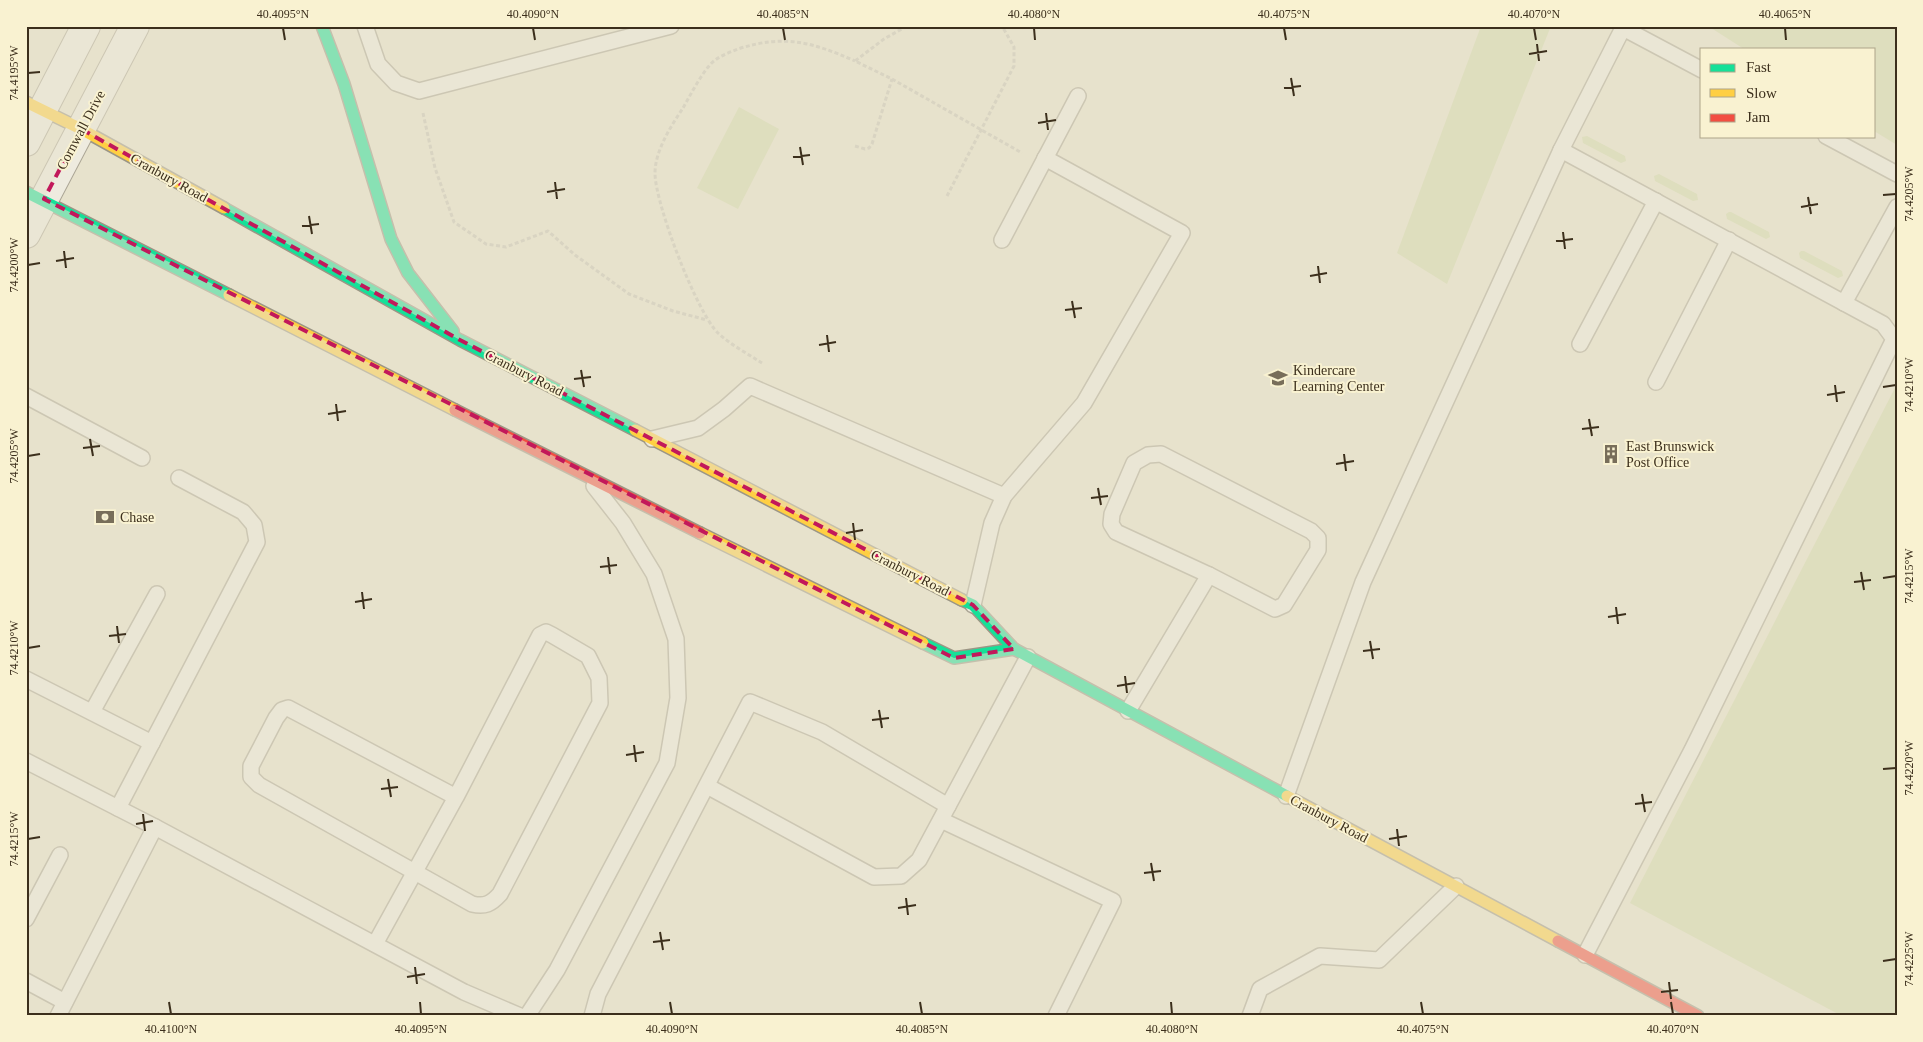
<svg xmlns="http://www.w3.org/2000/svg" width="1923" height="1042" font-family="'Times New Roman',serif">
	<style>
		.green { fill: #d3d9ad }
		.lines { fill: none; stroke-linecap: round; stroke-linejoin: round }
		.lane-casing { stroke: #aca696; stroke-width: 18 }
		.street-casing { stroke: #aca696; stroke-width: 30 }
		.fast-casing { stroke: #9c9685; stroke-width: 14 }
		.slow-casing { stroke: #9c9685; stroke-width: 14 }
		.jam-casing { stroke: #9c9685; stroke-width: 14 }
		.path { stroke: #c7c3b6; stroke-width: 3; stroke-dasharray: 4 2.5; stroke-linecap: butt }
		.lane { stroke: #eeebdf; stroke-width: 15 }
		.street { stroke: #eeebdf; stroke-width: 28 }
		.fast { stroke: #16e098; stroke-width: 11 }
		.slow { stroke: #ffcf43; stroke-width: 11 }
		.jam { stroke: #f24e42; stroke-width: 11 }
		.marked { fill: none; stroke: #c2185b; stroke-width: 4; stroke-dasharray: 10 6; stroke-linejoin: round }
		.ticks { fill: none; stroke: #3c2f1c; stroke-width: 2 }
		.labels { text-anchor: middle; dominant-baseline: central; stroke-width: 4; stroke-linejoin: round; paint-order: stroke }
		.street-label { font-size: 14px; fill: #3c2f1c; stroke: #f9f2d1 }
		.poi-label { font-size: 14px; fill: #3c2f1c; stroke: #f9f2d1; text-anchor: start }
		.neatline { fill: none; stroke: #3c2f1c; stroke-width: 2 }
		.ticks-label { font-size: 12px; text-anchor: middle; fill: #3c2f1c }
	</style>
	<rect width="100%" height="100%" fill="#e7e2cc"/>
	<g class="green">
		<polygon points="1481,26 1551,26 1447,284 1397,253"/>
		<polygon points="1708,26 1897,26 1897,145 1874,131 1874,49 1744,49"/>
		<polygon points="739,107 779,129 738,209 697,188"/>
		<polygon points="1587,136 1625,156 1626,161 1621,163 1583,143 1582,137"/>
		<polygon points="1659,174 1697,194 1698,200 1693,201 1655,181 1654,176"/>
		<polygon points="1729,212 1731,212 1769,232 1770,237 1766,239 1727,219 1726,214"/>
		<polygon points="1801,251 1804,251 1842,271 1843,276 1838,278 1800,258 1799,253"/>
		<polygon points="1897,384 1897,1016 1842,1016 1630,903"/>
	</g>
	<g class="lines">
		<g class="lane-casing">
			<g id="lane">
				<polyline points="365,26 378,64 396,83 419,91 671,26"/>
				<polyline points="1826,136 1897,174"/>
				<polyline points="1561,150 1883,324 1894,339 1692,750 1585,955"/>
				<polyline points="1002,240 1078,96"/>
				<polyline points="1844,303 1897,207"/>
				<polyline points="1580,344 1656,201"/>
				<polyline points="1656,382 1729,240"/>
				<polyline points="26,396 142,458"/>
				<polyline points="652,439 698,428 724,409 750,386 1004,496"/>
				<polygon points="1161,454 1311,531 1318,538 1318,550 1284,605 1275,609 1209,575 1116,532 1111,524 1112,514 1134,463 1148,455"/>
				<polyline points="973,605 992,523 1004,496 1084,403 1182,233 1045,158"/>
				<polyline points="26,679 152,743"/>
				<polyline points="1128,711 1209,575"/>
				<polyline points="92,712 157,594"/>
				<polyline points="26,761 155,827 464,992 520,1016"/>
				<polyline points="707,786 874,877 901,876 919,860 1028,657"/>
				<polyline points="1286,796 1363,582 1561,150 1623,28 1702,70"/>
				<polyline points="118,808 257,542 254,525 243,512 179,478"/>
				<polyline points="941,820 1113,901 1056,1016"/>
				<polyline points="26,919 60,855"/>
				<path d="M375,944L456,797L540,635L546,632L552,635L588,656L599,678L600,703L500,894C491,904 485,907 472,904L259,785L251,777V766L276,718L282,710L288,708L456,797"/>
				<polyline points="26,981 65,1002"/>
				<polyline points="58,1016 155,827"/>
				<polyline points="527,1016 557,970 667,763 678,698 676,639 654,574 623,523 594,486"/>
				<polyline points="592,1016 598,994 750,702 822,732 948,806"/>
				<polyline points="1250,1016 1260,989 1320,956 1379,960 1456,886"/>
			</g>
		</g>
		<g class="street-casing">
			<g id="street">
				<polyline points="26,142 86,26"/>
				<polyline points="26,234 135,26"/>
			</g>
		</g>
		<g class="fast-casing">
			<g id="fast">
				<polyline points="322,26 344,84 391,239 408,273 453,331"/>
				<polyline points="26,192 229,295"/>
				<polyline points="224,208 460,340 635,430"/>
				<polyline points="962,600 973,605 1014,649 1287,796"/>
				<polyline points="923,643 954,658 1014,649"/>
			</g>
		</g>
		<g class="slow-casing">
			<g id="slow">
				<polyline points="26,102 81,129 224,208"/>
				<polyline points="229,295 455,410"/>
				<polyline points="635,430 962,600"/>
				<polyline points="700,533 923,643"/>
				<polyline points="1287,796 1558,941"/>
			</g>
		</g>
		<g class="jam-casing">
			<g id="jam">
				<polyline points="455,410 700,533"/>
				<polyline points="1558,941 1698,1016"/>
			</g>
		</g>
		<g class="path">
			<polyline points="907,26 884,39 855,61 892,79 1022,153"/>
			<polyline points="423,113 435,168 454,222 486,244 506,247 548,231 575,255 629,294 673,311 707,320"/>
			<polyline points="855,146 865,149 869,148 872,144 892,79"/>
			<polyline points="947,196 1014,66 1014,47 1002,26"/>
			<path d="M762,363C748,354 731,345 718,333C697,313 655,204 655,173C655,151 671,126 683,108C691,94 699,78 709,66C716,57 728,53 738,49C784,34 812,42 855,61"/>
		</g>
		<use href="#lane" class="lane"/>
		<use href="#street" class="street"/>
		<use href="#fast" class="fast"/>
		<use href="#slow" class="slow"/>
		<use href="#jam" class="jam"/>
	</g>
	<path d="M0 0H1923V1042H0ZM81,129L460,340L973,605L1014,649L954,658L44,199Z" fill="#e7e2cc" fill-opacity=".55" fill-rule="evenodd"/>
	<path class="marked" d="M81,129L460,340L973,605L1014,649L954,658L44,199Z"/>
	<path class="ticks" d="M283,28L285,40M533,28L535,40M783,28L785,40M1034,28L1035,40M1284,28L1286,40M1534,28L1536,40M1785,28L1786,40M1537,44L1539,61M1529,54L1547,51M28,73L40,72M1291,78L1294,96M1284,88L1301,86M1046,113L1048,130M1038,123L1056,120M800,147L803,165M793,157L810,155M555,182L557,199M547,192L565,189M1883,195L1896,194M1808,197L1811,214M1801,207L1818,204M309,216L312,234M302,226L319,224M1563,232L1565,249M1556,241L1573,239M64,251L66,268M56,261L74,258M28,265L40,263M1318,266L1320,283M1310,276L1327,273M1072,301L1075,318M1065,310L1082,308M827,335L829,352M819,345L836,342M581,370L584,387M574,379L591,377M1835,385L1837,402M1883,387L1896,385M1827,395L1845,392M336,404L338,421M328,414L346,411M1589,419L1592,436M1582,429L1599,427M90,439L93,456M83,448L100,446M1344,454L1346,471M28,456L40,454M1336,464L1354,461M1098,488L1101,505M1091,498L1108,496M853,523L855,540M846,533L863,530M608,557L610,574M600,567L617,565M1861,572L1864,590M1883,578L1896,576M1854,582L1871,580M362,592L364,609M355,602L372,599M1616,607L1618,624M1608,617L1626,614M117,626L119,643M109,636L126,634M1370,641L1373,659M28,648L40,646M1363,651L1380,649M1125,676L1127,693M1117,686L1135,683M879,710L882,728M872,720L889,718M634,745L636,762M626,755L644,752M1883,769L1896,768M388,779L391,797M381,789L398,787M1642,794L1645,812M1635,804L1652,802M143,814L145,831M136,824L153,821M1397,829L1399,846M28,839L40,837M1389,839L1407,836M1151,863L1154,881M1144,873L1161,871M906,898L908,915M898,908L916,905M660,932L663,950M653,942L670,940M1883,961L1896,959M415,967L417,984M407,977L425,974M1669,982L1671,999M1661,992L1678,990M169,1002L171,1014M420,1002L421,1014M670,1002L672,1014M920,1002L922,1014M1171,1002L1172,1014M1421,1002L1423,1014M1671,1002L1673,1014"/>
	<defs>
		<g id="school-bare" transform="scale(1.5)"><path d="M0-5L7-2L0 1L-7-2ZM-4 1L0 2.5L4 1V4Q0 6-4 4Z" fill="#786e5a" stroke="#f9f2d1" stroke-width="2.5" paint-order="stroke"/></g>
		<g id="building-bare" transform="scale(1.5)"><path d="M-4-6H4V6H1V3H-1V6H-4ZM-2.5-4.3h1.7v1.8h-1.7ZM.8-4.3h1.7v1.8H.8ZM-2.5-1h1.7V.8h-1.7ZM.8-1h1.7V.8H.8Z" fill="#786e5a" stroke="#f9f2d1" stroke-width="2.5" paint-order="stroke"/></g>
		<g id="bank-bare" transform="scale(1.5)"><path d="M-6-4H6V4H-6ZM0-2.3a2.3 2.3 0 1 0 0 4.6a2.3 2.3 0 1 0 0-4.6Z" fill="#786e5a" stroke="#f9f2d1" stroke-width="2.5" paint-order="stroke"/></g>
	</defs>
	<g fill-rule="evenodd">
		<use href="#school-bare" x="1278" y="378"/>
		<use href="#building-bare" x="1611" y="454"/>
		<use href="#bank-bare" x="105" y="517"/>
	</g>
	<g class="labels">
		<g class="street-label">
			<text transform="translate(81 130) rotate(-62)">Cornwall Drive</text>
			<text transform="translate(169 178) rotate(29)">Cranbury Road</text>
			<text transform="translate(524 373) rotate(27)">Cranbury Road</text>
			<text transform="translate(910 573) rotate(27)">Cranbury Road</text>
			<text transform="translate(1329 819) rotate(28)">Cranbury Road</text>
		</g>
		<g class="poi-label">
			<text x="1293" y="370">Kindercare<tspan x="1293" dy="16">Learning Center</tspan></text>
			<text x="1626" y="446">East Brunswick<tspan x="1626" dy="16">Post Office</tspan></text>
			<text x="120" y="517">Chase</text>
		</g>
	</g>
	<rect width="1923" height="1042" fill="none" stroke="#f9f2d1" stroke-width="55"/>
	<rect x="1700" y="48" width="175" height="90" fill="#f9f2d1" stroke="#ada489"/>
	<rect x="1710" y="64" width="25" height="8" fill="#16e098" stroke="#ada489"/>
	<text x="1746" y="72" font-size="15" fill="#3c2f1c">Fast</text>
	<rect x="1710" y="89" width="25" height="8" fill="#ffcf43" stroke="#ada489"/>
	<text x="1746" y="98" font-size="15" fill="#3c2f1c">Slow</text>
	<rect x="1710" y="114" width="25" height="8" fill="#f24e42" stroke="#ada489"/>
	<text x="1746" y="122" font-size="15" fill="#3c2f1c">Jam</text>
	<rect x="28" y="28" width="1868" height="986" class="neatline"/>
	<g class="ticks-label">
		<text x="283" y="18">40.4095°N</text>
		<text x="533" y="18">40.4090°N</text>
		<text x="783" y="18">40.4085°N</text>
		<text x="1034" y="18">40.4080°N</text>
		<text x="1284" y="18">40.4075°N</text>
		<text x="1534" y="18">40.4070°N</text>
		<text x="1785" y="18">40.4065°N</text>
		<text transform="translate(14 73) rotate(-90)" y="4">74.4195°W</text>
		<text transform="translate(1909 194) rotate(-90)" y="4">74.4205°W</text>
		<text transform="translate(14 265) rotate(-90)" y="4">74.4200°W</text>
		<text transform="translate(1909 385) rotate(-90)" y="4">74.4210°W</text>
		<text transform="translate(14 456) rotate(-90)" y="4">74.4205°W</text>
		<text transform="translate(1909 576) rotate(-90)" y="4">74.4215°W</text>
		<text transform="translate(14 648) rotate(-90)" y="4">74.4210°W</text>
		<text transform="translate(1909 768) rotate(-90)" y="4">74.4220°W</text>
		<text transform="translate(14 839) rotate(-90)" y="4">74.4215°W</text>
		<text transform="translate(1909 959) rotate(-90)" y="4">74.4225°W</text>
		<text x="171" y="1033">40.4100°N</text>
		<text x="421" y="1033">40.4095°N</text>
		<text x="672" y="1033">40.4090°N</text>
		<text x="922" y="1033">40.4085°N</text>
		<text x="1172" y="1033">40.4080°N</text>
		<text x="1423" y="1033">40.4075°N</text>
		<text x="1673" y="1033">40.4070°N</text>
	</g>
</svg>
